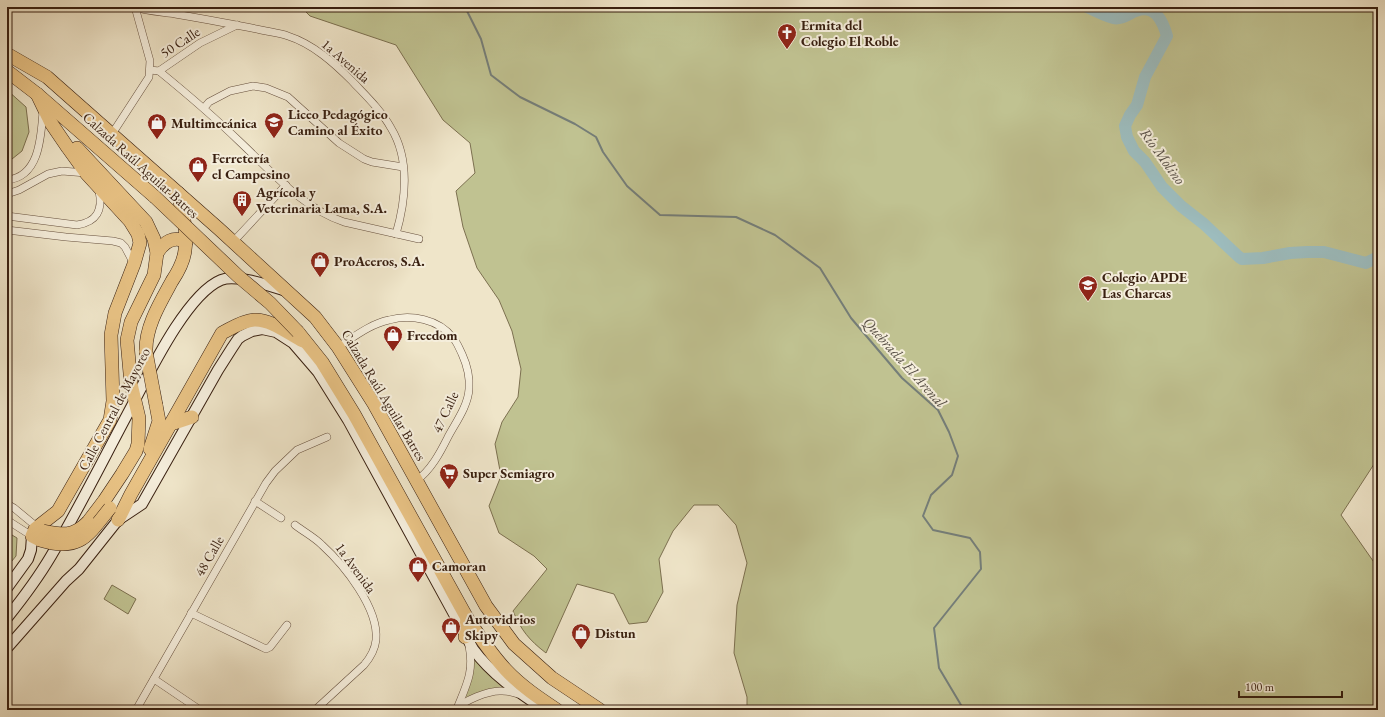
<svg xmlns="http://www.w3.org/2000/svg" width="1385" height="717" font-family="'EB Garamond',serif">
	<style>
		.green { fill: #c0c291; stroke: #7c7050 }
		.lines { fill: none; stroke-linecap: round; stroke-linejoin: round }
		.stream { stroke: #757e79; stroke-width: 2 }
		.river { stroke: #9dbdbf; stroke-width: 12 }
		.street-casing { stroke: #66503e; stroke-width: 8 }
		.secondary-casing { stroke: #381f10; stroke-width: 12 }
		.highway-casing { stroke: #381f10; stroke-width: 14 }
		.street { stroke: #f5eedc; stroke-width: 7 }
		.secondary { stroke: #f5eedc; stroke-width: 10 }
		.highway { stroke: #e8c284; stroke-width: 13 }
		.highway-bridge-casing { stroke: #381f10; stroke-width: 14; stroke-linecap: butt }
		.highway-bridge { stroke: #e8c284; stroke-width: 13 }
		.labels { text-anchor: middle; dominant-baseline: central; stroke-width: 4; stroke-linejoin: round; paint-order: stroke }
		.poi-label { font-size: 14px; font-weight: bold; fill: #381f10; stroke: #f5eedc; text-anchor: start }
		.street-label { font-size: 14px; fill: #381f10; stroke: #f5eedc }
		.water-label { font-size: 15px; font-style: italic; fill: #564e45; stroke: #f5eedc }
	</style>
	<rect width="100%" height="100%" fill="#efe5c9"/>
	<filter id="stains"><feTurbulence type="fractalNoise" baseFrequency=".005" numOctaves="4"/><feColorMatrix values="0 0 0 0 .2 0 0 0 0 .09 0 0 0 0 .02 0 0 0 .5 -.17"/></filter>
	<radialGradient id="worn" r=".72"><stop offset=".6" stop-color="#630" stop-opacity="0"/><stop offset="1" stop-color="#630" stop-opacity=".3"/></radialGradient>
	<g class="green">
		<path d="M301,7H1378V458L1341,515L1378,568V710H747V697L734,653L737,605L747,563L736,525L718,505H694L673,531L659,559L663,592L647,622L629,624L614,594L577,584L546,653C529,640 521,630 513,611L547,569L534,556L499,533L489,506L501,476L495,444L502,422L518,397L521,369L512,331L499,300L477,268L463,227L456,191L475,173L470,143L443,120L396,45L310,16Z"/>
		<polygon points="7,90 26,107 29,132 22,151 7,163"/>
		<polygon points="7,532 17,538 16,556 7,567"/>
		<polygon points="112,585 136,599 128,614 104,599"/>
		<polygon points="472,654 524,696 494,690 458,706"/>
	</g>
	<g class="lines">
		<polyline class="stream" points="465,7 481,39 491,75 520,97 575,124 596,137 603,152 627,186 660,215 736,217 775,235 820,268 851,318 902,378 938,410 949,432 958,456 952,475 931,495 923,516 933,530 970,538 980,552 981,569 934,628 939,668 964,710"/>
		<path class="river" d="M1087,7C1095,11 1105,16 1113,18C1122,20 1128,14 1136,11C1155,3 1163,22 1167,36L1145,77L1137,105L1130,115L1125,126L1127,137L1134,151L1145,162L1162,187L1181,206L1204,224L1239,257L1242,259L1263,258L1290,253L1307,252H1324L1366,263L1378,257"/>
		<g class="street-casing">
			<g id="street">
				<path d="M133,7C146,11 161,12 175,14C204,19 233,24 261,30C270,32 280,33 288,36C313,44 334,63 352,81C366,96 381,110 391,128C410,159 406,200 396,234"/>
				<path d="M150,70L159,71C186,93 213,116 239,141C271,171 302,208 344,222L419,239"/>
				<polyline points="159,71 200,43 237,25"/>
				<polyline points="204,108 209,102 230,91 253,86 266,88 288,97 339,143 364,159 372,162 403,167"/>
				<polyline points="112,134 149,77 150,61 135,7"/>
				<path d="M7,180C40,177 41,136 43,111"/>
				<polyline points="7,194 19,190 48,174 62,171 86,173"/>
				<path d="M7,216L77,225C97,222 103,210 99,191"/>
				<polyline points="7,230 66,237 113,241 121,243 125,247 134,264"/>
				<polyline points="233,242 286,185"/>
				<path d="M338,347C354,337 370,324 389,320C411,314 439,319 453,338C457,342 459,348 462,354C467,365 470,377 469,389C468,406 456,422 448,437C440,453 431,470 416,481"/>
				<polyline points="255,501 281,518"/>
				<polyline points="7,504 14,508 37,527"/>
				<polyline points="7,520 32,536"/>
				<path d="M295,525C304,532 314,537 322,545C344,565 379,608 376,640C375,649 370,658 364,665L315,710"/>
				<polyline points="191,613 266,649 270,647 287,625"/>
				<polyline points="154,679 200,710"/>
				<path d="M458,706C467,684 474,671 469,646"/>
				<polyline points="136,710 266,483 275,471 297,450 327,437"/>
				<path d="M454,710C464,701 488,690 502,691C508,691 513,692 518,694"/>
			</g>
		</g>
		<g class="secondary-casing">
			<g id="secondary">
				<polyline points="7,588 28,559 31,550 32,536"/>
				<path d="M7,618C23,598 38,578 51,556C78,510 102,462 127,415C146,380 185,295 221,280C236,274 268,285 283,290"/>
				<path d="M7,648L66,581L79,569L118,520L142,504L218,370L232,348L238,339L242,336L252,331L262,329L276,332L293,343L318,372L348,420L473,649C492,675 518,692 545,710"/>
			</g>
		</g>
		<g class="highway-casing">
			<g id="highway">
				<polyline points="7,54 47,77 219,229 315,317 338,347 374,404 486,606 514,644 523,652 552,678 600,710"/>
				<polyline points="7,71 37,94 155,197"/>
				<polyline points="37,94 51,123 68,148 86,173 130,221 138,234 140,243 134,264 115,313 111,335 113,401 110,420 58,511 35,529 32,536 40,540"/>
				<polyline points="77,148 146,222 154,239 157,253 154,275 131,322 127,340 131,384 139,418 138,444 136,451 122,474 104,501 88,522"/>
				<path d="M157,253C164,242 174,235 186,242"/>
				<path d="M298,332L322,362L354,414L467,618C479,636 491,654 506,670C521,686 539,698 557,710"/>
				<path d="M146,352C145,327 160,303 172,281C178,272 184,261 185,250C188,231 182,211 178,193"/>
				<polyline points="171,424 192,417"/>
				<polyline points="150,449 159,421 156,405"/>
				<path d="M118,520L131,494L222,333C232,328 242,321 254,320C271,319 289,334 303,341"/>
				<polyline points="465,637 467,618"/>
			</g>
		</g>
		<use href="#street" class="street"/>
		<use href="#secondary" class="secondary"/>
		<use href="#highway" class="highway"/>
		<g class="highway-bridge-casing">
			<g id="highway-bridge">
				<polyline points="155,197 238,276 270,303 298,332"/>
				<polyline points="146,352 156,405"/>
				<path d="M43,531C63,535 73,537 88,522"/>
				<path d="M40,540C79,552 87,537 110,508"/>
			</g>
		</g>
		<use href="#highway-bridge" class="highway-bridge"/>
	</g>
	<defs>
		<g id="church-pin" transform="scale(1)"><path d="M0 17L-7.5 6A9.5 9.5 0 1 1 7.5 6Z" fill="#8f2418" stroke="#f5eedc"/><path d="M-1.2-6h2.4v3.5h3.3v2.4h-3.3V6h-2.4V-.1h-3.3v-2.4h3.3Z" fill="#fff"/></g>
		<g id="school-pin" transform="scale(1)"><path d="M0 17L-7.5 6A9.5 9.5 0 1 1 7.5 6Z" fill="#8f2418" stroke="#f5eedc"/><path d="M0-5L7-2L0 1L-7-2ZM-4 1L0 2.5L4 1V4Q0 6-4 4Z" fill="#fff"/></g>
		<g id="shop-pin" transform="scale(1)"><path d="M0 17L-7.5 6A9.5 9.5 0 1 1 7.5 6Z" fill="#8f2418" stroke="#f5eedc"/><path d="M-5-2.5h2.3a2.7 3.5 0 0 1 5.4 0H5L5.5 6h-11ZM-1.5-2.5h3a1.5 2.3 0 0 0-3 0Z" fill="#fff"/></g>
		<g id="building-pin" transform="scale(1)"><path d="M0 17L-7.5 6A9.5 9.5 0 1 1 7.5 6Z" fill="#8f2418" stroke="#f5eedc"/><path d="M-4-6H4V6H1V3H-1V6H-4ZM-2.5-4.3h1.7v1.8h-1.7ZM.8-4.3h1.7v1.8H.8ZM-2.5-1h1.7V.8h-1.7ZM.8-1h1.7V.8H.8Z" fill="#fff"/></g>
		<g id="supermarket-pin" transform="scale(1)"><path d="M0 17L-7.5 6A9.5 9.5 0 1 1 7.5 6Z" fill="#8f2418" stroke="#f5eedc"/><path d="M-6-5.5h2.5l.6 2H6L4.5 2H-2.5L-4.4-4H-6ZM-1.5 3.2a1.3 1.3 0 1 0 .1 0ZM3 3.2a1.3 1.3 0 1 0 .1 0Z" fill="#fff"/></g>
	</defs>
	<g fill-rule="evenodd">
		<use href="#church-pin" x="787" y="33"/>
		<use href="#school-pin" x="274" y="122"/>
		<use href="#shop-pin" x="157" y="123"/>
		<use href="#shop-pin" x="198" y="166"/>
		<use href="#building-pin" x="242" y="200"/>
		<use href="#shop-pin" x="320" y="261"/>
		<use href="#school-pin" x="1088" y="285"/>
		<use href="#shop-pin" x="393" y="335"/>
		<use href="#supermarket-pin" x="449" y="473"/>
		<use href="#shop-pin" x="418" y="566"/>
		<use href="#shop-pin" x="451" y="627"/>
		<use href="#shop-pin" x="581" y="633"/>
	</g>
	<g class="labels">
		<g class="poi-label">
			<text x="801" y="25">Ermita del<tspan x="801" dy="16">Colegio El Roble</tspan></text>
			<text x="288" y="114">Liceo Pedagógico<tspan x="288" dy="16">Camino al Éxito</tspan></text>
			<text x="171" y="123">Multimecánica</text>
			<text x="212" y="158">Ferretería<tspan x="212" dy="16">el Campesino</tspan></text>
			<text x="256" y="192">Agrícola y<tspan x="256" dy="16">Veterinaria Lama, S.A.</tspan></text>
			<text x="334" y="261">ProAceros, S.A.</text>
			<text x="1102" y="277">Colegio APDE<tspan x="1102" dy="16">Las Charcas</tspan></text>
			<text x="407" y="335">Freedom</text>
			<text x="463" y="473">Super Semiagro</text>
			<text x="432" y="566">Camoran</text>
			<text x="465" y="619">Autovidrios<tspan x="465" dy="16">Skipy</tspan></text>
			<text x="595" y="633">Distun</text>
		</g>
		<g class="street-label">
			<text transform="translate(180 42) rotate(-33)">50 Calle</text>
			<text transform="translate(346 61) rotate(41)">1a Avenida</text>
			<text transform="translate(141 165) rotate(42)">Calzada Raúl Aguilar Batres</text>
			<text transform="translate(384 395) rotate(59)">Calzada Raúl Aguilar Batres</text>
			<text transform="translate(114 409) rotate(-62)">Calle Central de Mayoreo</text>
			<text transform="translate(445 412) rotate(-65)">47 Calle</text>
			<text transform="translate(209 556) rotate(-60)">48 Calle</text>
			<text transform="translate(356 568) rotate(54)">1a Avenida</text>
		</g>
		<g class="water-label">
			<text transform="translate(1163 156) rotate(54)">Río Molino</text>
			<text transform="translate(905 362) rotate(48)">Quebrada El Arenal</text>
		</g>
	</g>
	<rect width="1385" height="717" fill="none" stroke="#efe5c9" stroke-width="24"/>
	<rect x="8" y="8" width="1369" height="701" fill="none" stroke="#381f10" stroke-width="2"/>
	<rect x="12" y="12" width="1361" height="693" fill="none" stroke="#381f10"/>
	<path d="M1239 691v6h103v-6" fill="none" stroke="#381f10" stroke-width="2"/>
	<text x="1245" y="691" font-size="12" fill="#381f10" stroke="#f5eedc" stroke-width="3" paint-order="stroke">100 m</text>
	<rect width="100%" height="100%" filter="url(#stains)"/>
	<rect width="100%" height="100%" fill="url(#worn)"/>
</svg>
